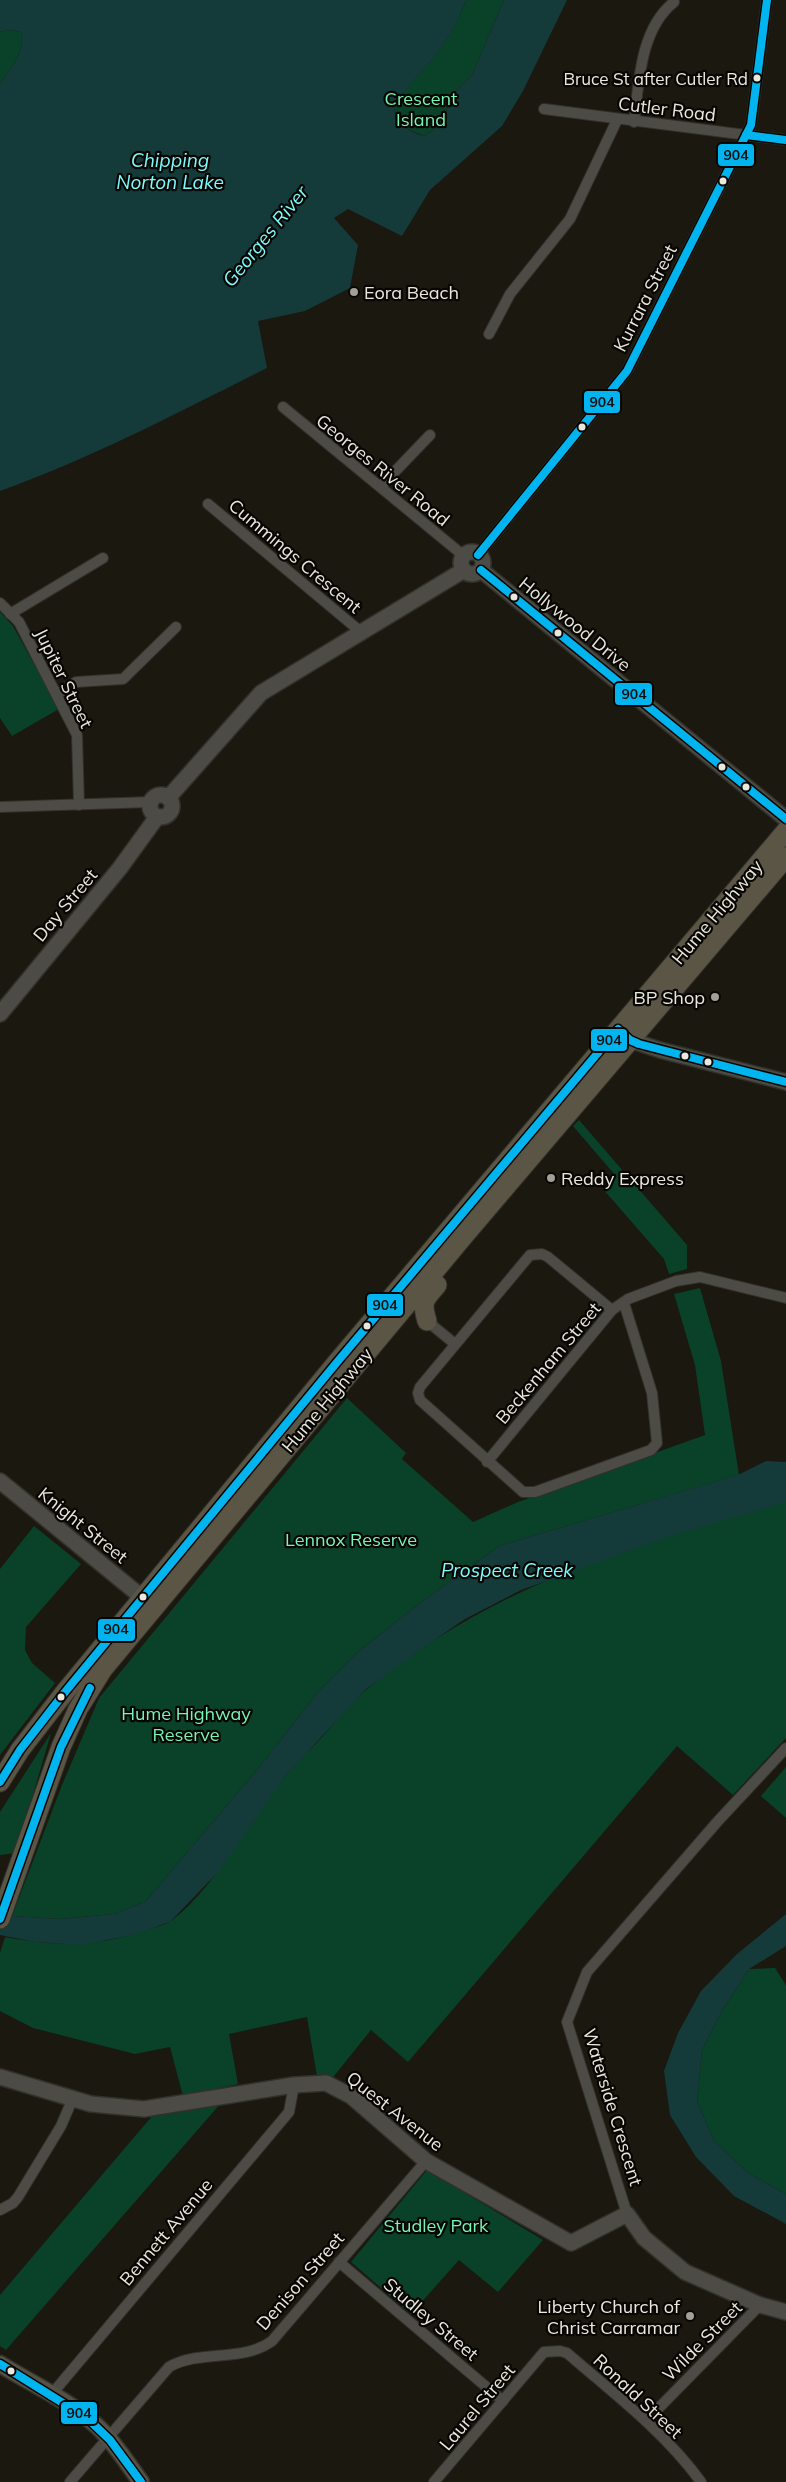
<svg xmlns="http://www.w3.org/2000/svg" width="786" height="2482" font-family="Mulish,sans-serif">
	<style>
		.green { fill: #0a4129 }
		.water { fill: #153a3a }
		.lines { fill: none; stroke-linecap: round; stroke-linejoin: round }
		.street-casing { stroke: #31312a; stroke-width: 12 }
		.secondary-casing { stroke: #31312a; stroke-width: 18 }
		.primary-casing { stroke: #31312a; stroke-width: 19 }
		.highway-casing { stroke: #31312a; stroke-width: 21 }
		.street { stroke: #4d4b45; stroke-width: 10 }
		.secondary { stroke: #4d4b45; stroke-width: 15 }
		.primary { stroke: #565145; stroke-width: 16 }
		.highway { stroke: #5b5546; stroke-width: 19 }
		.bus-1-casing { stroke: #070602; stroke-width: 11 }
		.bus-1 { stroke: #00b5ef; stroke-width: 8 }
		.bus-dot { fill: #eae8de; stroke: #070602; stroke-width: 2 }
		.poi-dot { fill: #a19f96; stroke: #070602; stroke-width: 2 }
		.labels { text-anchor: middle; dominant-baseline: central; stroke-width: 4.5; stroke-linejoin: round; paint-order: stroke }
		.bus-label { font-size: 17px; fill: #eae8de; stroke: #070602; text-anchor: end }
		.park-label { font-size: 18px; fill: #78f4b7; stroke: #070602 }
		.street-label { font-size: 18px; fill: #eae8de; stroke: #070602 }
		.poi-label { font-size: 18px; fill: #eae8de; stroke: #070602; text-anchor: start }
		.water-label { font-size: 19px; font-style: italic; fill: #7cfcff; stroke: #070602 }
		.line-badge { stroke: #070602; stroke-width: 2 }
		.pale-badge-label { font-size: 14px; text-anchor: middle; font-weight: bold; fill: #111 }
	</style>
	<rect width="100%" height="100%" fill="#1a180f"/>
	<g class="green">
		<path d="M466,0H504L472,75L456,91L439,126L424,136C409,131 401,126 394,112C401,91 411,83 425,67C443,47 457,25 466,0Z"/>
		<path d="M9,30L21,32C26,52 11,68 0,84V32Z"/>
		<polygon points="0,612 13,626 59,709 12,736 0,718"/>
		<polygon points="579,1120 687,1245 687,1269 669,1274 664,1259 603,1189 615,1175 573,1126"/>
		<polygon points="700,1288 721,1361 739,1475 499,1546 419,1604 359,1651 319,1691 257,1770 146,1901 114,1914 60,1919 12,1916 62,1785 99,1698 347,1398 406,1453 402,1459 473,1522 518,1502 705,1435 695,1365 674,1294"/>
		<path d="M786,1502V1738L733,1795L677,1746L408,2062L371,2030L330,2081L317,2076L307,2017L229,2034L238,2084L183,2096L170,2047L135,2054L33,2028L0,2011V1953L5,1937C58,1947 98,1947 149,1929C156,1927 165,1925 171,1921C217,1887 249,1818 287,1774C298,1760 311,1749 323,1736C337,1720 351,1702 368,1688C462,1610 575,1563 691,1529C716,1522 762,1503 786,1502Z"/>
		<polygon points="34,1526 81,1564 26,1627 25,1650 32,1663 55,1683 0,1755 0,1569"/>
		<polygon points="51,1733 16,1853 0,1855 0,1812"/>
		<polygon points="786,1767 786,1818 761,1796"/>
		<polygon points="775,1968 786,1985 786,2194 748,2173 714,2141 697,2102 702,2050 723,2009 749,1969"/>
		<polygon points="221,2103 6,2350 0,2346 0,2295 153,2115"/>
		<polygon points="427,2170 543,2240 498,2292 459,2260 411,2314 351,2262"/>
	</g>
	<g class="water">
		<path d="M0,0H466C457,25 445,44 428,64C413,82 402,89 394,112C401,126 409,132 424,136L439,126L456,91L472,75L504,0H567L523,91L502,126L430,190L402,236L348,209L334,218L358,245L350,288L305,311L258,321L267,368C179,412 92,458 0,491V84C11,68 26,52 21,32L9,30L0,32Z"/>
		<polygon points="766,1461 786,1462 786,1502 676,1534 521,1590 465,1619 417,1652 366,1689 286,1775 219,1871 170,1922 133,1935 81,1945 35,1942 0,1935 0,1908 13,1916 60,1919 114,1914 146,1901 257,1770 319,1691 359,1651 419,1604 499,1546 738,1475"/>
		<polygon points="786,1914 786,1946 749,1969 723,2009 702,2050 697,2102 714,2141 748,2173 786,2194 786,2224 734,2196 696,2157 670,2115 664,2071 678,2033 701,1991 737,1954"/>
	</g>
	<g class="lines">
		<g class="street-casing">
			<g id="street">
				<polyline points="544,109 786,140"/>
				<path d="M634,122C639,82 640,29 674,2"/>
				<polyline points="489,334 510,294 570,219 617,120"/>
				<polyline points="283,407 464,556"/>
				<polyline points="381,486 430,435"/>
				<polyline points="208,504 361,632"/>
				<polyline points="478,555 627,371 751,125 767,0"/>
				<polyline points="0,603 19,622 77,735 79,805"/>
				<polyline points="10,614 103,558"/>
				<polyline points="57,694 76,682 123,679 176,627"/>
				<polyline points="0,807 151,802"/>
				<polyline points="612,1310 548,1257 542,1254 530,1255 420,1387 418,1393 420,1400 523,1492 535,1492 651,1450 657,1443 652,1393 624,1303"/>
				<polyline points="427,1321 455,1344"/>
				<polyline points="487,1462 612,1310 628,1299 676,1281 700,1277 786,1298"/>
				<polyline points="0,2210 13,2203 18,2197 61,2126 73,2098"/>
				<polyline points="627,2214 567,2022 587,1972 718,1821 786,1748"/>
				<polyline points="339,2262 503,2401"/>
				<polyline points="51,2395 289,2112 294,2085"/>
				<polyline points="646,2421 760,2305"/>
				<path d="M70,2482L169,2367C200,2349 242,2363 272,2341L426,2161"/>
				<path d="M434,2482L544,2352L560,2351L567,2353C613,2393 665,2432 701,2482"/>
			</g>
		</g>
		<g class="secondary-casing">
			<g id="secondary">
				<circle cx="472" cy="563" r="11"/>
				<polyline points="481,570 786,819"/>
				<circle cx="161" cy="806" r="11"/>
				<polyline points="168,798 261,693 464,570"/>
				<polyline points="0,1014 120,868 157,817"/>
				<polyline points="623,1034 630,1040 660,1050 786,1082"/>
				<polyline points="0,1481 143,1598"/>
				<polyline points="0,2077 91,2104 144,2109 294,2085 326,2083 351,2096 426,2161 571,2243 627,2214 644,2238 685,2272 760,2305 786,2312"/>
			</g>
		</g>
		<g class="primary-casing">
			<path id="primary" d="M0,2364C32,2384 70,2401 98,2427C115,2443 127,2463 141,2482"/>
		</g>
		<g class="highway-casing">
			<g id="highway">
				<path d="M427,1321C421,1301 424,1300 437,1285"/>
				<polyline points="0,1782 20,1750 65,1692 338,1361 786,831"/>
				<polyline points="0,1919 61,1747 78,1709 103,1669 463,1237 786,857"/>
			</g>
		</g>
		<use href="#street" class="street"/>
		<use href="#secondary" class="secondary"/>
		<use href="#primary" class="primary"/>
		<use href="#highway" class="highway"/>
		<g class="bus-1-casing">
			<g id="bus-1">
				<polyline points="746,135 786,140"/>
				<polyline points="478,555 627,371 751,125 767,0"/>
				<polyline points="481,570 786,819"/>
				<polyline points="0,1782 20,1750 65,1692 338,1361 618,1029 630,1040 639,1044 786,1082"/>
				<polyline points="0,1919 61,1747 90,1688"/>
				<polyline points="0,2364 87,2418 110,2440 141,2482"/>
			</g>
		</g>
		<use href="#bus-1" class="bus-1"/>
	</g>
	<g class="bus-dot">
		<circle cx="757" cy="78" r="4.5"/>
		<circle cx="723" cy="181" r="4.5"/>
		<circle cx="582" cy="427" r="4.5"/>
		<circle cx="514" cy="597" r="4.5"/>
		<circle cx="558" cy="633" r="4.5"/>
		<circle cx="722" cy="767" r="4.5"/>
		<circle cx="746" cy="787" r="4.5"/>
		<circle cx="685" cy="1056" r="4.5"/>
		<circle cx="708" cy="1062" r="4.5"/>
		<circle cx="367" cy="1326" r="4.5"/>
		<circle cx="143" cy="1597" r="4.5"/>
		<circle cx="61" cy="1697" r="4.5"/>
		<circle cx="11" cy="2371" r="4.5"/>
	</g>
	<g class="poi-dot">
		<circle cx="354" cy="292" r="5"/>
		<circle cx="715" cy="997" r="5"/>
		<circle cx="551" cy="1178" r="5"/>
		<circle cx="690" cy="2316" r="5"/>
	</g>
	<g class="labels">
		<g class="bus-label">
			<text x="748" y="78">Bruce St after Cutler Rd</text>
		</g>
		<g class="park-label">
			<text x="421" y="98">Crescent<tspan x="421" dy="21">Island</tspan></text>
			<text x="351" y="1539">Lennox Reserve</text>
			<text x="186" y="1713">Hume Highway<tspan x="186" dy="21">Reserve</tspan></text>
			<text x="436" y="2225">Studley Park</text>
		</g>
		<g class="street-label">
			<text transform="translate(667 109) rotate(7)">Cutler Road</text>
			<text transform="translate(645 298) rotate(-63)">Kurrara Street</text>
			<text transform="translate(383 470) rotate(39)">Georges River Road</text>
			<text transform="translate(295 556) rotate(40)">Cummings Crescent</text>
			<text transform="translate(575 624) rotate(39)">Hollywood Drive</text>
			<text transform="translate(64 678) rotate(64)">Jupiter Street</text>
			<text transform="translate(65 905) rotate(-50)">Day Street</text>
			<text transform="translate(717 912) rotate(-50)">Hume Highway</text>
			<text transform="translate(548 1363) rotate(-50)">Beckenham Street</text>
			<text transform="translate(327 1400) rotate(-50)">Hume Highway</text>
			<text transform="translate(83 1525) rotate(39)">Knight Street</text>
			<text transform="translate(613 2107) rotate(73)">Waterside Crescent</text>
			<text transform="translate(395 2111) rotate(38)">Quest Avenue</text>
			<text transform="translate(166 2232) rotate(-50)">Bennett Avenue</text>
			<text transform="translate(300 2281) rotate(-49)">Denison Street</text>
			<text transform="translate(431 2319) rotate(40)">Studley Street</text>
			<text transform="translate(702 2341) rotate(-45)">Wilde Street</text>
			<text transform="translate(638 2396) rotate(43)">Ronald Street</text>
			<text transform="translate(477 2407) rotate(-50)">Laurel Street</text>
		</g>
		<g class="poi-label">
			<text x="364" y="292">Eora Beach</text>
			<text x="705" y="997" text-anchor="end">BP Shop</text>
			<text x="561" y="1178">Reddy Express</text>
			<text x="680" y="2306" text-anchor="end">Liberty Church of<tspan x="680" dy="21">Christ Carramar</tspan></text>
		</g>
		<g class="water-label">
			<text x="170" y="160">Chipping<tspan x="170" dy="22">Norton Lake</tspan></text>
			<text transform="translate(265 236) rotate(-51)">Georges River</text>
			<text x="507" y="1570">Prospect Creek</text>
		</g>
	</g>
	<g class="line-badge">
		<rect x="717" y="143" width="38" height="24" rx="5" fill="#00b5ef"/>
		<rect x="583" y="390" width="38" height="24" rx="5" fill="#00b5ef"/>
		<rect x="614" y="682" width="39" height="24" rx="5" fill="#00b5ef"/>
		<rect x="590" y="1028" width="38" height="24" rx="5" fill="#00b5ef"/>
		<rect x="366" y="1293" width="38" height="24" rx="5" fill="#00b5ef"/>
		<rect x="97" y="1618" width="39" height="24" rx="5" fill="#00b5ef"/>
		<rect x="60" y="2401" width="38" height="24" rx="5" fill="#00b5ef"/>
	</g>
	<g class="pale-badge-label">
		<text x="736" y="160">904</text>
		<text x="602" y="407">904</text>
		<text x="634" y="699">904</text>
		<text x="609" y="1045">904</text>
		<text x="385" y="1310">904</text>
		<text x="116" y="1634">904</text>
		<text x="79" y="2418">904</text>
	</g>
</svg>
